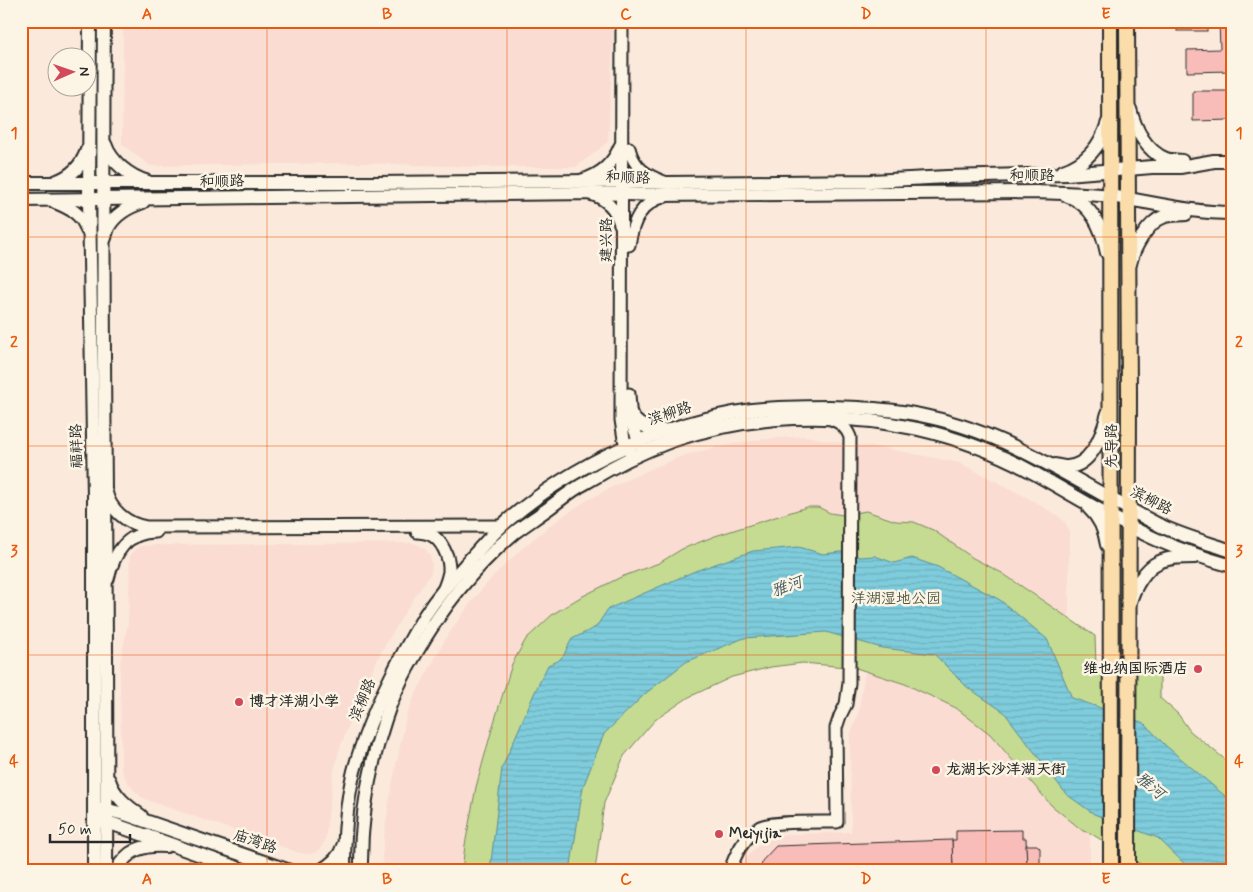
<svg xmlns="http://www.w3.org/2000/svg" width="1253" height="892" font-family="Mynerve,'LXGW WenKai TC',sans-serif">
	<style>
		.built { fill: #fadcd2 }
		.park { fill: #c4db91; stroke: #78835e }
		.water { fill: url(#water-rules); stroke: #5d8c95 }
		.building { fill: #f9bdb9; stroke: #2b2b2b }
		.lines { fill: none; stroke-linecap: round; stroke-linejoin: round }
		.tertiary-casing { stroke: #2b2b2b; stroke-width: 15 }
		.secondary-casing { stroke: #2b2b2b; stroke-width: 16 }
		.primary-casing { stroke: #2b2b2b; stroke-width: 18 }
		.tertiary { stroke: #fcf5e5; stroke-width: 11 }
		.secondary { stroke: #fcf5e5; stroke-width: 12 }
		.primary { stroke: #faddab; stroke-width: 14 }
		.grid { fill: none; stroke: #e8590c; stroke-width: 1; stroke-opacity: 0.55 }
		.poi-dot { fill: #d1495b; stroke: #fcf5e5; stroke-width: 2 }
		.labels { text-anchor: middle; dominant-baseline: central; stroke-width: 5; stroke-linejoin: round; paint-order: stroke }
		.street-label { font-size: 15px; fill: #2b2b2b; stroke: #fcf5e5 }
		.park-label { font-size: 15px; fill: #515744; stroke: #fcf5e5 }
		.poi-label { font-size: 15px; font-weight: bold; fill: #2b2b2b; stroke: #fcf5e5; text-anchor: start }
		.water-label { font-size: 16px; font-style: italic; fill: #445b60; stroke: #fcf5e5 }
		.neatline { fill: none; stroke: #e8590c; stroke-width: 2 }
		.grid-label { font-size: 16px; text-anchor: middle; font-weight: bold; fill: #e8590c }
	</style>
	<defs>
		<pattern id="water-rules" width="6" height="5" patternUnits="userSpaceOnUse" patternTransform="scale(1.25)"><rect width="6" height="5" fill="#7eccdc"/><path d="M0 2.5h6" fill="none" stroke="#6dafbd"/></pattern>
	</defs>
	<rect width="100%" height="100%" fill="#fbeadc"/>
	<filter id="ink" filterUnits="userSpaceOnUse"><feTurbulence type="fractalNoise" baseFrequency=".02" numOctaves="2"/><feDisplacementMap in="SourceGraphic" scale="10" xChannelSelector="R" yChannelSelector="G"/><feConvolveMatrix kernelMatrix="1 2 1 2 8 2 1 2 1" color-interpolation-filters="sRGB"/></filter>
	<g filter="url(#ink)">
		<g class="built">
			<polygon points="123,21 614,21 608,142 576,167 473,167 362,163 150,166 122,144"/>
			<polygon points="805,436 842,443 884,448 960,463 1028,498 1057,515 1065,522 1069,531 1069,618 1002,573 973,558 954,546 914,522 896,521 866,511 843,515 830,513 818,507 807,507 682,549 659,563 621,577 512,664 500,699 476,787 465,845 462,871 386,871 383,865 382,857 385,829 391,790 406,717 415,695 447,636 469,605 493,576 527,544 556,521 586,501 616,485 653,468 685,455 721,446 764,439"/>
			<polygon points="412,543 417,544 424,548 430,555 432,565 431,573 407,609 380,654 351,718 338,754 333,776 325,841 320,849 314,853 308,854 300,853 152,802 141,797 133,789 126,780 121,768 120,663 128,623 130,556 134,550 140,546 158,545"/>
			<polygon points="865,671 905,684 956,708 990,734 1051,805 1082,831 1090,833 1090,871 742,871 742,862 751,852 772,835 851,832 850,736 858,714"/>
		</g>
		<polygon class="park" points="807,507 818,507 830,513 843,515 866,511 896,521 914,522 933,530 973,558 1002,573 1095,636 1096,666 1160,666 1160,698 1178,714 1190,731 1232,765 1232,871 1142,871 1142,865 1090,833 1083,831 1051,805 990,734 956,708 905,684 856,668 803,663 771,667 732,677 689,697 655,720 624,756 604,803 595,871 462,871 465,845 476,787 492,729 512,664 526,639 553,614 579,598 621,577 659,563 682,549 715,536"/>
		<polygon class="water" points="799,547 823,554 841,552 860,557 875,556 894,563 912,558 938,567 1000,600 1047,639 1072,698 1144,723 1165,745 1232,802 1232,871 1192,871 1158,838 1094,814 1066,794 1004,712 967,687 934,654 882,648 826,632 744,638 686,662 646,693 604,734 583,787 570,871 490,871 502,768 534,694 548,665 558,661 564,655 568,646 572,639 596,627 608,609 695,571 753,551"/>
		<g class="building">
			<rect x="1177" y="21" width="30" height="10"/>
			<polygon points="1219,21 1232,21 1232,71 1187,72 1187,50 1220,49"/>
			<polygon points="1193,91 1232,91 1232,120 1193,121"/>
			<polygon points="1022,830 1022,838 1026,838 1027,865 1023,865 1023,871 953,871 952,840 956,840 956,831"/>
			<polygon points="952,840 953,871 761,871 762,861 776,846"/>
			<polygon points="1026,845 1037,845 1040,848 1040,871 1023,871 1023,865 1027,865"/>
		</g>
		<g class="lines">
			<g class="tertiary-casing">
				<g id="tertiary">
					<polyline points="622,21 621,420 624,439 631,453"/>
					<path d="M629,148C634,168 646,175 664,182"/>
					<path d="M582,180C600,175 613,164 620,146"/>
					<path d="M590,194C605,198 616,209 620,224"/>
					<path d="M629,245C633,221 640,203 666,196"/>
					<polyline points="629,394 631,422 642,448"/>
					<path d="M631,413C637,427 651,430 665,430"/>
					<path d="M106,491C110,510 127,524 146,527L502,526"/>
					<path d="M417,532C421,532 425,533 429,534C442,539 450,558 449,572C448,577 446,583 444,588"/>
					<path d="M108,579C114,553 126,532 156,532"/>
					<path d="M730,871C735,854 745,837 760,827C770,821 822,822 837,822L836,728L840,716L846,704L849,683L850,437C846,427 841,423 831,419"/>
				</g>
			</g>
			<g class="secondary-casing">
				<g id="secondary">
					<polyline points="90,21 89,199 94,496 94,871"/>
					<path d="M104,21C101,304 108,588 106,871"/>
					<path d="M1130,109C1135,129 1146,151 1166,159C1171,161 1177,160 1182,161"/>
					<path d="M105,144C111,162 129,176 148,182"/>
					<path d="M1063,171C1087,163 1101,145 1108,122"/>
					<path d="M55,182C72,176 82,166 87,150"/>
					<polyline points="21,183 373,183 594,181 668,183 871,181 947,177 1067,174 1152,167 1180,167 1214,161 1232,161"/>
					<path d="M1066,195C1092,204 1102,228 1107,253"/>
					<path d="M21,200L593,193L659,195L1037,192C1061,193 1086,193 1110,196C1151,202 1190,213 1232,213"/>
					<path d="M55,202C70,208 82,214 87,230"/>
					<path d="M105,238C106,234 107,229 109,226C116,214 131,206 143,202"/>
					<path d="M1130,264C1133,249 1148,222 1163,217C1170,214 1179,215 1186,214"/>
					<path d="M1055,465C1059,466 1063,467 1067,467C1092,466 1103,433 1108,413"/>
					<path d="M1089,508C1100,518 1105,530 1107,545"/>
					<path d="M1130,602C1134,588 1145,568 1159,562C1170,557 1183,557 1195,557"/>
					<path d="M109,780C114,796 127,806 141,816"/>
					<polyline points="100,809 112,811 128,815 290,871"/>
					<polyline points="100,821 113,824 246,871"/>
					<path d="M116,871C127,850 143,844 166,846"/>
					<path d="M320,871C331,865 340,858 343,846"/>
					<path d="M344,871C344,838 346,803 354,771C363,738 376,707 391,677C401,656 413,635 425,615C437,597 451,580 466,564C479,549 492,534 507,521C576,462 663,423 752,410C778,407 804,407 829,407C863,408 896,409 929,417C1013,435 1084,487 1159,525C1182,536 1208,543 1232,551"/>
					<path d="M361,871C360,815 371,758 390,705C397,687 406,670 416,653C442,607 475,566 515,532C526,524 538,516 549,508C561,499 573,489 587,482C613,466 641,452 671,441C749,414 836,411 918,429C957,438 996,452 1032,472C1074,495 1116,522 1160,541C1183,551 1207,559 1232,566"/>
				</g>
			</g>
			<g class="primary-casing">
				<g id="primary">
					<polyline points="1110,21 1111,871"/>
					<polyline points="1127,21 1129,393 1128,871"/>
				</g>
			</g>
			<use href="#tertiary" class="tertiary"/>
			<use href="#secondary" class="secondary"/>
			<use href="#primary" class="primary"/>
		</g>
	</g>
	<path class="grid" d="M267,21V871M507,21V871M746,21V871M986,21V871M21,237H1232M21,446H1232M21,655H1232"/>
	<g class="poi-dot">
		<circle cx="1198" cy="669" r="5"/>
		<circle cx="239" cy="702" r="5"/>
		<circle cx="936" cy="770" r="5"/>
		<circle cx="719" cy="834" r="5"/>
	</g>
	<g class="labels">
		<g class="street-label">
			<text x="1032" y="176">和顺路</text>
			<text transform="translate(628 178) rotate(2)">和顺路</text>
			<text transform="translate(222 182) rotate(-1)">和顺路</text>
			<text transform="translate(607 240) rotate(-90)">建兴路</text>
			<text transform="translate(670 414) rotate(-18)">滨柳路</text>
			<text transform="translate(77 446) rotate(-91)">福祥路</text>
			<text transform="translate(1112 446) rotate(-90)">先导路</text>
			<text transform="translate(1151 501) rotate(27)">滨柳路</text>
			<text transform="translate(363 700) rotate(-67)">滨柳路</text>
			<text transform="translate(255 842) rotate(19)">庙湾路</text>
		</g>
		<g class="park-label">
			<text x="896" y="599">洋湖湿地公园</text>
		</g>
		<g class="poi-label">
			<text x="1188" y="669" text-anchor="end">维也纳国际酒店</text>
			<text x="249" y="702">博才洋湖小学</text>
			<text x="946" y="770">龙湖长沙洋湖天街</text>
			<text x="729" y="834">Meiyijia</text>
		</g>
		<g class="water-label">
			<text transform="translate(787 587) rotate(-20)">雅河</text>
			<text transform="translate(1150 786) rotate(40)">雅河</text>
		</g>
	</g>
	<rect width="1253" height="892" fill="none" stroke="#fcf5e5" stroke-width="55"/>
	<g transform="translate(72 72) rotate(88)"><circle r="24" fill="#fcf5e5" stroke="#a8a49b"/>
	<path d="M0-4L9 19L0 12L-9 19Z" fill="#d1495b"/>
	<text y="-8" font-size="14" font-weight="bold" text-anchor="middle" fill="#2b2b2b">N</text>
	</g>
	<path d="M50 834v8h80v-8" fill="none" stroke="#2b2b2b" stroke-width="2.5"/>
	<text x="58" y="834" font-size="15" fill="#2b2b2b" stroke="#fcf5e5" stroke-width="4" paint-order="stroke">50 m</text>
	<rect x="28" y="28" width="1198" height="836" class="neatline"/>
	<g class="grid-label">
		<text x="147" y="19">A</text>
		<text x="387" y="19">B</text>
		<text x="626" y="19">C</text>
		<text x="866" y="19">D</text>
		<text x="1106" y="19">E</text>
		<text x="14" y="138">1</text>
		<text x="1239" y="138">1</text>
		<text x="14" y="347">2</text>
		<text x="1239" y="347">2</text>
		<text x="14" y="556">3</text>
		<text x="1239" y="556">3</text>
		<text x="14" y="766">4</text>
		<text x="1239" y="766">4</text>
		<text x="147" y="884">A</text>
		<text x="387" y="884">B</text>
		<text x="626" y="884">C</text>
		<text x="866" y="884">D</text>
		<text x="1106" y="884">E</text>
	</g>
</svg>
